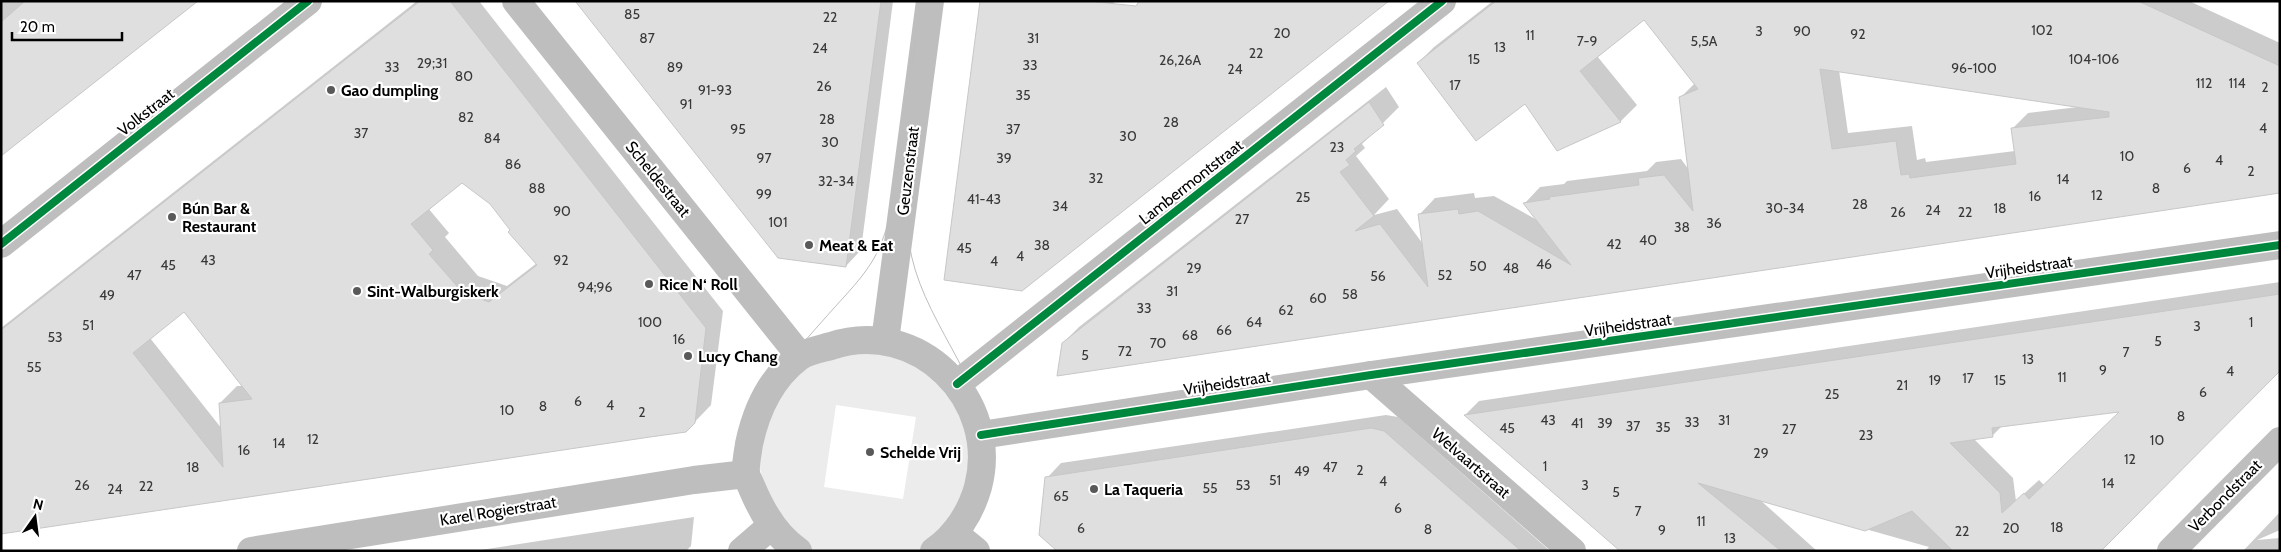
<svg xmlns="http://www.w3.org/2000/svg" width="2281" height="552" font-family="Cabin,sans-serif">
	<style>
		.green { fill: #ececec; fill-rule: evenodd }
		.shadow { fill: #0003; fill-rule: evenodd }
		.building { fill: #dfdfdf; stroke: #c7c7c7; fill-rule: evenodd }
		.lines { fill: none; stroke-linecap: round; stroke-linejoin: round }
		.minor { stroke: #bebebe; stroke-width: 28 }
		.tertiary { stroke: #bebebe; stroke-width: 28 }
		.tram { stroke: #bebebe; stroke-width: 1 }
		.cycleway-casing { stroke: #fff; stroke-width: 11 }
		.cycleway { stroke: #00873e; stroke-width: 8 }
		.poi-dot { fill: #595959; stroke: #fff; stroke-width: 2 }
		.labels { text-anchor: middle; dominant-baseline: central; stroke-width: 4.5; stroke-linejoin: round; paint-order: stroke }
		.number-label { font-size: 14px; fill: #383838 }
		.poi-label { font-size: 16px; font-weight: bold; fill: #000; stroke: #fff; text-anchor: start }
		.street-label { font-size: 16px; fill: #000; stroke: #fff }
	</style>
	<rect width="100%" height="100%" fill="#fff"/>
	<path class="green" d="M847,349L918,358L976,433L967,504L923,551H813L791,534L764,489L759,463L768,411L801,370ZM836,405L916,417L903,499L824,487Z"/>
	<g class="shadow">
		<polygon points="3,1 197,1 1,155 1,3"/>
		<path d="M417,1H479L723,311L711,405L686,431L1,532V328ZM462,181L491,203L537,263L507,286L478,276L445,237L449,233L428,208ZM184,310L243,386H237L220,403L222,429L150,338Z"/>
		<polygon points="576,1 893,1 861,250 846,266"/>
		<polygon points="981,1 1114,1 1108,53 1022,289"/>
		<path d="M1493,1H2189L2280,43V192L1063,343L1079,327L1386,87L1399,107L1362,144L1365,148L1356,156L1389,199L1374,215L1397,209L1423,244L1419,215L1435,198L1474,193L1475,198L1494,196L1539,221L1525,203L1540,187L1564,184L1567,181L1647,171L1656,162L1681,159L1689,170L1680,98L1695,83L1644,19L1597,56L1637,105L1621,121L1558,149L1525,102L1418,63L1434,47ZM1839,70L2078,107L2028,113L2012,129L2015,151L1926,162L1925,158L1917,160L1912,126L1848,133Z"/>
		<path d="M2280,282V370L2101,551H1925L1929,547L1759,499L1817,551H1622L1465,415L1479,401ZM2122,411L2044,485L2039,480L2016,501L2013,478L1974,439L1992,436L2003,425Z"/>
		<polygon points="1386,415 1398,417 1550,551 1299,551 1047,478 1061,463"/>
		<polygon points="2280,512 2280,530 2257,540 2280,538 2280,551 2243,551"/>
		<polygon points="694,517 691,546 686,551 474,551"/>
	</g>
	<g class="building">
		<polygon points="25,1 198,1 1,156 1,22"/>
		<path d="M420,1H450L706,328L695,423L686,432L650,437L1,534V330ZM462,183L490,204L510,230L508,232L537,265L489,302L462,292L429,254L433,250L411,224ZM184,312L252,399L219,403L223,467L133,353Z"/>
		<polygon points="575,1 881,1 846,267 778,258"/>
		<polygon points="980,1 1088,1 1136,6 1139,1 1389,1 1022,291 944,280"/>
		<path d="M1496,1H2138L2280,66V193L1057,376L1062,343L1369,102L1384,125L1354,149L1356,151L1346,160L1350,165L1340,172L1374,216L1355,231L1380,224L1428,287L1418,214L1458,209L1459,214L1478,211L1571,265L1523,203L1550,199L1549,197L1639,185L1638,178L1664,175L1693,211L1679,97L1698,89L1644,20L1580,71L1621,122L1557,151L1525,104L1476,141L1417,63ZM1820,69L2109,112V117L2011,128L2016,164L1910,178L1909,174L1901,175L1896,141L1832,149Z"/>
		<path d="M2280,294V371L2101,551H1953L1912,511L1865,531L1698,483L1781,551H1620L1464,415ZM2119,412L2029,499L2024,493L2002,513L2000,493L1950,443L1993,437L1992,428Z"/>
		<polygon points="1371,428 1384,431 1521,551 1057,551 1039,535 1045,477"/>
	</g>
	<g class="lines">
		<g class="minor">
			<polyline points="516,1 800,356"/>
			<polyline points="1,244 308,1"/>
			<polyline points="1371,375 1572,551"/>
			<polyline points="957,384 1442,1"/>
			<polyline points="981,435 1371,375 2280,245"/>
			<polyline points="954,533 976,551"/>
			<polyline points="251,551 694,480 746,474"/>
			<polyline points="742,551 771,526"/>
			<polyline points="2171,551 2280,441"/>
		</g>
		<g class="tertiary">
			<polyline points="885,341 930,1"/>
			<path d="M798,551C775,535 762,512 752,488C750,483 747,478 746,474C745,465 748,452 749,444C756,411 771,378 799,357C807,351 821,349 831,346C918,317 1001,400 978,487C971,512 956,536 934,551"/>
		</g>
		<g class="tram">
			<path d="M935,1C928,48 922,94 916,140C912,173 904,209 909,242C919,318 986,379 989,452C989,466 985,480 983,494C978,517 969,536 950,551"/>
			<polyline points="1,233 296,1"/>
			<polyline points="1,253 318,1"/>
			<path d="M793,361C834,332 879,315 925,346C942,357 955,375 968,390"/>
			<path d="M787,551C698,452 764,387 834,308C852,288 871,269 881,244C895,209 898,170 903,133C909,89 915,45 921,1"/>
		</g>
		<g class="cycleway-casing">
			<g id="cycleway">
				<polyline points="1,244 308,1"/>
				<polyline points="957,384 1442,1"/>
				<polyline points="981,435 1371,375 2280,245"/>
			</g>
		</g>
		<use href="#cycleway" class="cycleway"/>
	</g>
	<g class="poi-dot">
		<circle cx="331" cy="90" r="5"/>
		<circle cx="172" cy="217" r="5"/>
		<circle cx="809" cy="245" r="5"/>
		<circle cx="649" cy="284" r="5"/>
		<circle cx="357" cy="291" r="5"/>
		<circle cx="688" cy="356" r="5"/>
		<circle cx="870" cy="452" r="5"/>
		<circle cx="1094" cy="489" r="5"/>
	</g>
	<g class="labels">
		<g class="number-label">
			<text x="632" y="14">85</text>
			<text x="830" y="17">22</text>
			<text x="2042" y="30">102</text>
			<text x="1759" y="31">3</text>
			<text x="1802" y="31">90</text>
			<text x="1282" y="33">20</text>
			<text x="1858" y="34">92</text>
			<text x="1530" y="35">11</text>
			<text x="647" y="38">87</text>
			<text x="1033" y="38">31</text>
			<text x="1587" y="41">7-9</text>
			<text x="1704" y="41">5,5A</text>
			<text x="1500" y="47">13</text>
			<text x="820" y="48">24</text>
			<text x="1256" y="53">22</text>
			<text x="1474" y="59">15</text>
			<text x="2094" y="59">104-106</text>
			<text x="1180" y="60">26,26A</text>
			<text x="432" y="63">29;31</text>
			<text x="1030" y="65">33</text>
			<text x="392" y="67">33</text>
			<text x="675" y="67">89</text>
			<text x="1974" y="68">96-100</text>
			<text x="1235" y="69">24</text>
			<text x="464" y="76">80</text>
			<text x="2204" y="83">112</text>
			<text x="2237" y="83">114</text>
			<text x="1455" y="85">17</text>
			<text x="824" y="86">26</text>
			<text x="2265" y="87">2</text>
			<text x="715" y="90">91-93</text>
			<text x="1023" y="95">35</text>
			<text x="686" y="104">91</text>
			<text x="466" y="117">82</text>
			<text x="827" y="119">28</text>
			<text x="1171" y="122">28</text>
			<text x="2263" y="128">4</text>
			<text x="738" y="129">95</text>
			<text x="1013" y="129">37</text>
			<text x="361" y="133">37</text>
			<text x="1128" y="136">30</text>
			<text x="492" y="138">84</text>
			<text x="830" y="142">30</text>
			<text x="1337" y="147">23</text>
			<text x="2127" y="156">10</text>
			<text x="764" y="158">97</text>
			<text x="1004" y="158">39</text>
			<text x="2219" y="160">4</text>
			<text x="513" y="164">86</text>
			<text x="2187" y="168">6</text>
			<text x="2251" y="171">2</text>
			<text x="1096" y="178">32</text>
			<text x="2063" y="179">14</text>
			<text x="836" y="181">32-34</text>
			<text x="537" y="188">88</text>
			<text x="2156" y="188">8</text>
			<text x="764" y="194">99</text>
			<text x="2097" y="195">12</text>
			<text x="2035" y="196">16</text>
			<text x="1303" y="197">25</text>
			<text x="984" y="199">41-43</text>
			<text x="1860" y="204">28</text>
			<text x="1060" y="206">34</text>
			<text x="1785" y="208">30-34</text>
			<text x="2000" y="208">18</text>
			<text x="1933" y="210">24</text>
			<text x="562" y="211">90</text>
			<text x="1898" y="212">26</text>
			<text x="1965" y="212">22</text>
			<text x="1242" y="219">27</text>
			<text x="778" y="222">101</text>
			<text x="1714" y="223">36</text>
			<text x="1682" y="227">38</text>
			<text x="1648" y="240">40</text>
			<text x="1614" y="244">42</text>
			<text x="1042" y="245">38</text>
			<text x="964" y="248">45</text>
			<text x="1020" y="256">4</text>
			<text x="208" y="260">43</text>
			<text x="561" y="260">92</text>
			<text x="994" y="261">4</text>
			<text x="1544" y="264">46</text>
			<text x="168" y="265">45</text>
			<text x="1478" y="266">50</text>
			<text x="1194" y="268">29</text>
			<text x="1511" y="268">48</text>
			<text x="134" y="275">47</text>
			<text x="1445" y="275">52</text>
			<text x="1378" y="276">56</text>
			<text x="595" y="287">94;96</text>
			<text x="1172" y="291">31</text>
			<text x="1350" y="294">58</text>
			<text x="107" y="295">49</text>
			<text x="1318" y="298">60</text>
			<text x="1144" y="308">33</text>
			<text x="1286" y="310">62</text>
			<text x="650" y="322">100</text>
			<text x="1254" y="322">64</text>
			<text x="2251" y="322">1</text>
			<text x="88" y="325">51</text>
			<text x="2197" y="326">3</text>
			<text x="1224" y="330">66</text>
			<text x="1190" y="335">68</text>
			<text x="55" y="337">53</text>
			<text x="679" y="339">16</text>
			<text x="2158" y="341">5</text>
			<text x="1158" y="343">70</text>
			<text x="1125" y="351">72</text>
			<text x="2126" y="352">7</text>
			<text x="1085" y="355">5</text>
			<text x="2028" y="359">13</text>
			<text x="34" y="367">55</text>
			<text x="2103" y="370">9</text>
			<text x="2230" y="371">4</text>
			<text x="2062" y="377">11</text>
			<text x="1968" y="378">17</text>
			<text x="1935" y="380">19</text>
			<text x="2000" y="380">15</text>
			<text x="1902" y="385">21</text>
			<text x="2203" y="392">6</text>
			<text x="1832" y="394">25</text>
			<text x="578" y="401">6</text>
			<text x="610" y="405">4</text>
			<text x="543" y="406">8</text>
			<text x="507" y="410">10</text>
			<text x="642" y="412">2</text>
			<text x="2181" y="416">8</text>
			<text x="1548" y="420">43</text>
			<text x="1724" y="420">31</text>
			<text x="1692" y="422">33</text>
			<text x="1577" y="423">41</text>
			<text x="1605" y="423">39</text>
			<text x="1633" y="426">37</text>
			<text x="1663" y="427">35</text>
			<text x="1507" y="428">45</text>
			<text x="1789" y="429">27</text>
			<text x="1866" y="435">23</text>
			<text x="313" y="439">12</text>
			<text x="2157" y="440">10</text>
			<text x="279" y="443">14</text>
			<text x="244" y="450">16</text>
			<text x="1761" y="453">29</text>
			<text x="2130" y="459">12</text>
			<text x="1545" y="466">1</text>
			<text x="193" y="467">18</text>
			<text x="1330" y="467">47</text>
			<text x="1360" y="470">2</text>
			<text x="1302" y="471">49</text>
			<text x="1275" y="480">51</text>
			<text x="1383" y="481">4</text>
			<text x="2108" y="483">14</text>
			<text x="82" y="485">26</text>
			<text x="1243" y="485">53</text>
			<text x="1585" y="485">3</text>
			<text x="146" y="486">22</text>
			<text x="1210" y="488">55</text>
			<text x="115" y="489">24</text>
			<text x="1616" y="492">5</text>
			<text x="1061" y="496">65</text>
			<text x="1398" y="508">6</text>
			<text x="1638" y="511">7</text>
			<text x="1701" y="521">11</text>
			<text x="2057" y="527">18</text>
			<text x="1081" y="528">6</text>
			<text x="2011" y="528">20</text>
			<text x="1428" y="529">8</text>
			<text x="1662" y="530">9</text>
			<text x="1962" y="531">22</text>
			<text x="1730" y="538">13</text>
		</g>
		<g class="poi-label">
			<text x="341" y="90">Gao dumpling</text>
			<text x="182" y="208">Bún Bar &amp;<tspan x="182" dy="18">Restaurant</tspan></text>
			<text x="819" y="245">Meat &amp; Eat</text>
			<text x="659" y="284">Rice N‘ Roll</text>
			<text x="367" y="291">Sint-Walburgiskerk</text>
			<text x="698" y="356">Lucy Chang</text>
			<text x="880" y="452">Schelde Vrij</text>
			<text x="1104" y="489">La Taqueria</text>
		</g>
		<g class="street-label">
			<text transform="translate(146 112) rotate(-38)">Volkstraat</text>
			<text transform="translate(908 171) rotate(-83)">Geuzenstraat</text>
			<text transform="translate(658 179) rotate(51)">Scheldestraat</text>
			<text transform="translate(1191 182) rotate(-38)">Lambermontstraat</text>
			<text transform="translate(2029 267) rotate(-8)">Vrijheidstraat</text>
			<text transform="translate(1628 325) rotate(-8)">Vrijheidstraat</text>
			<text transform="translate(1227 383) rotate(-9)">Vrijheidstraat</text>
			<text transform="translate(1471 463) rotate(41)">Welvaartstraat</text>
			<text transform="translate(2225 496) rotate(-45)">Verbondstraat</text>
			<text transform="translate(498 511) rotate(-9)">Karel Rogierstraat</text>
		</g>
	</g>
	<rect width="2281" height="552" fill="none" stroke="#000000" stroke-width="5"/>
	<g transform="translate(35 517) rotate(14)" stroke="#ffffff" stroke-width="4" paint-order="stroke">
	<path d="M0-4L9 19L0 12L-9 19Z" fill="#000000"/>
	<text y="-8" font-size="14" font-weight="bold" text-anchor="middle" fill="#000000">N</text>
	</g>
	<path d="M12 32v8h110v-8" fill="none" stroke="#000000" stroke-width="2.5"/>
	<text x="20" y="32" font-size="15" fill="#000000" stroke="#ffffff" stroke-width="4" paint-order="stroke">20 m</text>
</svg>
